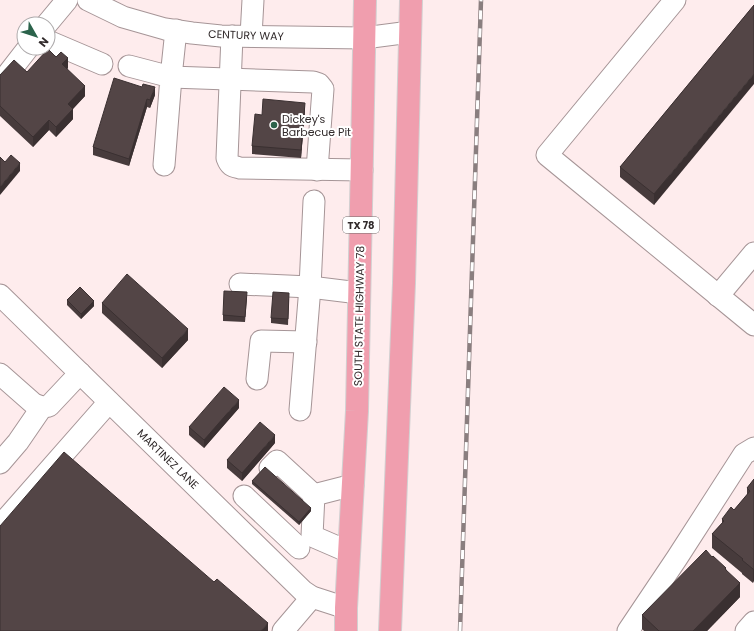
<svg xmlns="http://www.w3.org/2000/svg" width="754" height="631" font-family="Poppins,sans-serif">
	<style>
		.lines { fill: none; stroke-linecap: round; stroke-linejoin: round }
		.minor-casing { stroke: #a69597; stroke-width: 23 }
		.major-casing { stroke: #d2d0d1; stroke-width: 24 }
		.minor { stroke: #fff; stroke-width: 21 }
		.major { stroke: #f09eae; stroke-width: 22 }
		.rail-casing { stroke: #8a7e7f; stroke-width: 4.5 }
		.rail { stroke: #fff; stroke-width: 3; stroke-dasharray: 9; stroke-linecap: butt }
		.wall { fill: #473b3c }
		.shaded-wall { fill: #3a3031 }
		.building { fill: #534546; stroke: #3a3031 }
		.poi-dot { fill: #2b634b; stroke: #fff; stroke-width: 1.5 }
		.labels { text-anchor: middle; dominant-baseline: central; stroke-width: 4; stroke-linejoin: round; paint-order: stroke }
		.shield { fill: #fff; stroke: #706b6b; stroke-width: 1 }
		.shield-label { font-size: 10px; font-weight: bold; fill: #322b2c }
		.street-label { font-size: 11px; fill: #322b2c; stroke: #fff }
		.poi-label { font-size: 11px; fill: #322b2c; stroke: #fff; text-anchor: start }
	</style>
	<rect width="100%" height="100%" fill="#feeced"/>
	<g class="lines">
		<g class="minor-casing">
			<g id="minor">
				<polyline points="88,0 123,17 165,29 192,33 221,36 364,38 410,32"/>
				<polyline points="675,0 547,155 754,325"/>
				<polyline points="47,24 67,0"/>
				<polyline points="176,30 171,77 313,82 319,84 323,89 317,170"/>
				<path d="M232,36L227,158C230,166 232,166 240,168L362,170"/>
				<polyline points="251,36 253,0"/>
				<polyline points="48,41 102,64"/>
				<polyline points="129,66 171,77 164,165"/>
				<polyline points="0,84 28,48"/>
				<polyline points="240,284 310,287 359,293"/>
				<polyline points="0,295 303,591 312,597 346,608"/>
				<polyline points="718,296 754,253"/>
				<polyline points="0,374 34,404 42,407 49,406 80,373"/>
				<polyline points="257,379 261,341 306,342"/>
				<polyline points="300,410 310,287 314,201"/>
				<polyline points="0,463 18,442 42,407"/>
				<polyline points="270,468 277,461 314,495"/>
				<polyline points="244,496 299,548"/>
				<polyline points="0,526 109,402"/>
				<polyline points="349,552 312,536 314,495 353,485"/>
				<polyline points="283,631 312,597"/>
				<polyline points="628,631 677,558 744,454 754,448"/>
				<polyline points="746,631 754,622"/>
			</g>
		</g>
		<g class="major-casing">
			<g id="major">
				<polyline points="346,631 346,608 357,411 365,0"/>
				<polyline points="390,631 404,283 411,0"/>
			</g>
		</g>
		<use href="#minor" class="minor"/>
		<use href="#major" class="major"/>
		<g class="rail-casing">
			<polyline id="rail" points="460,631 481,0"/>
		</g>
		<use href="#rail" class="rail"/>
	</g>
	<g class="wall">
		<polygon points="754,5 654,205 620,177 620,167"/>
		<polygon points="68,68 67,69 85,96 73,109 73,119 56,137 49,130 33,147 0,116 0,75 27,72"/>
		<polygon points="142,87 155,95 150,108 147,107 129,166 93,155 93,147"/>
		<polygon points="305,110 301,158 252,154 252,146 262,115"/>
		<polygon points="247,297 245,322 223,321 223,315"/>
		<polygon points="289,298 288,325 271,323 271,318"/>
		<polygon points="67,300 94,306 81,319 67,305"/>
		<polygon points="102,303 188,340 162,368 102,313"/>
		<polygon points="239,408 204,448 189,435 189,427"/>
		<polygon points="275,443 242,481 227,468 227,460"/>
		<polygon points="754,479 753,583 742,574 742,573 712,548 712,534 722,523 722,519 734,510 747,495 747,488"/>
		<polygon points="252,481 311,511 299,525 252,484"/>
		<polygon points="726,569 740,597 707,631 644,631 642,629 642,615"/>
	</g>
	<g class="shaded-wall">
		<polygon points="68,58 68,68 62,74 62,64"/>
		<polygon points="754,74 754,84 654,205 654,194"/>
		<polygon points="85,86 85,96 68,114 68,104"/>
		<polygon points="155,87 155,95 150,108 150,100"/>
		<polygon points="147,99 147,107 129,166 129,159"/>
		<polygon points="305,103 305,110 301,158 301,150"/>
		<polygon points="73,109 73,119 56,137 56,127"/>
		<polygon points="49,120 49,130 33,147 33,137"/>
		<polygon points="20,163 20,171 0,195 0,187"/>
		<polygon points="94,301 94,306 81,319 81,314"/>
		<polygon points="188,329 188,340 162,368 162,358"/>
		<polygon points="239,400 239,408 204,448 204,440"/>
		<polygon points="275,435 275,443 242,481 242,473"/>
		<polygon points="311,508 311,511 299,525 299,522"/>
		<polygon points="754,567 754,581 753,583 753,569"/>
		<polygon points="740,583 740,597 707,631 693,631"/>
		<polygon points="268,623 268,631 261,631"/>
	</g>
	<g class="building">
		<polygon points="754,5 754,74 654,194 620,167"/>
		<polygon points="48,49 56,57 61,52 68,58 62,64 85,86 68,104 73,109 56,127 49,120 33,137 0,106 0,75 14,60 27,72"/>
		<polygon points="114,78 142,87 143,84 155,87 150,100 147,99 129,159 93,147"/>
		<polygon points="263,99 305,103 301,150 252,146 255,114 262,115"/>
		<polygon points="11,155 20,163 0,187 0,157 5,162"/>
		<polygon points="127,274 188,329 162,358 102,303"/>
		<polygon points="80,287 94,301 81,314 67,300"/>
		<polygon points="224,291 247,292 245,317 223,315"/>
		<polygon points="273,292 289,293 288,319 271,318"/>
		<polygon points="224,387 239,400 204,440 189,427"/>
		<polygon points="260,422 275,435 242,473 227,460"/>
		<polygon points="64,452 214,582 217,579 268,623 261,631 0,631 0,526"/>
		<polygon points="265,467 311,508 299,522 252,481"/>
		<polygon points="754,479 754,567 753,569 742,560 743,559 712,534 724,521 722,519 731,507 734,510 750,491 747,488"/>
		<polygon points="706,550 712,557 713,556 726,568 725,569 740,583 693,631 659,631 642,615"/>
	</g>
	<circle class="poi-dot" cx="274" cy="125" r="4"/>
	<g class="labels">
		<rect class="shield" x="343" y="217" width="36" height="16" rx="3"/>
		<g class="shield-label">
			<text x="361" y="225">TX 78</text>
		</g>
		<g class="street-label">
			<text transform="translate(246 35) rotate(2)">CENTURY WAY</text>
			<text transform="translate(359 316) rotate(-89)">SOUTH STATE HIGHWAY 78</text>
			<text transform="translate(168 459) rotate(44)">MARTINEZ LANE</text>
		</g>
		<g class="poi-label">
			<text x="282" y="119">Dickey's<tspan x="282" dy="13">Barbecue Pit</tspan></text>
		</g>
	</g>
	<g transform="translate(36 36) rotate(129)"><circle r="19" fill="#ffffff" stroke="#adaaab"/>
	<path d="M0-3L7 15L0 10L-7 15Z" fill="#2b634b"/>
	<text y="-6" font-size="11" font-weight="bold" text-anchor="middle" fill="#322b2c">N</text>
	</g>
</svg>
